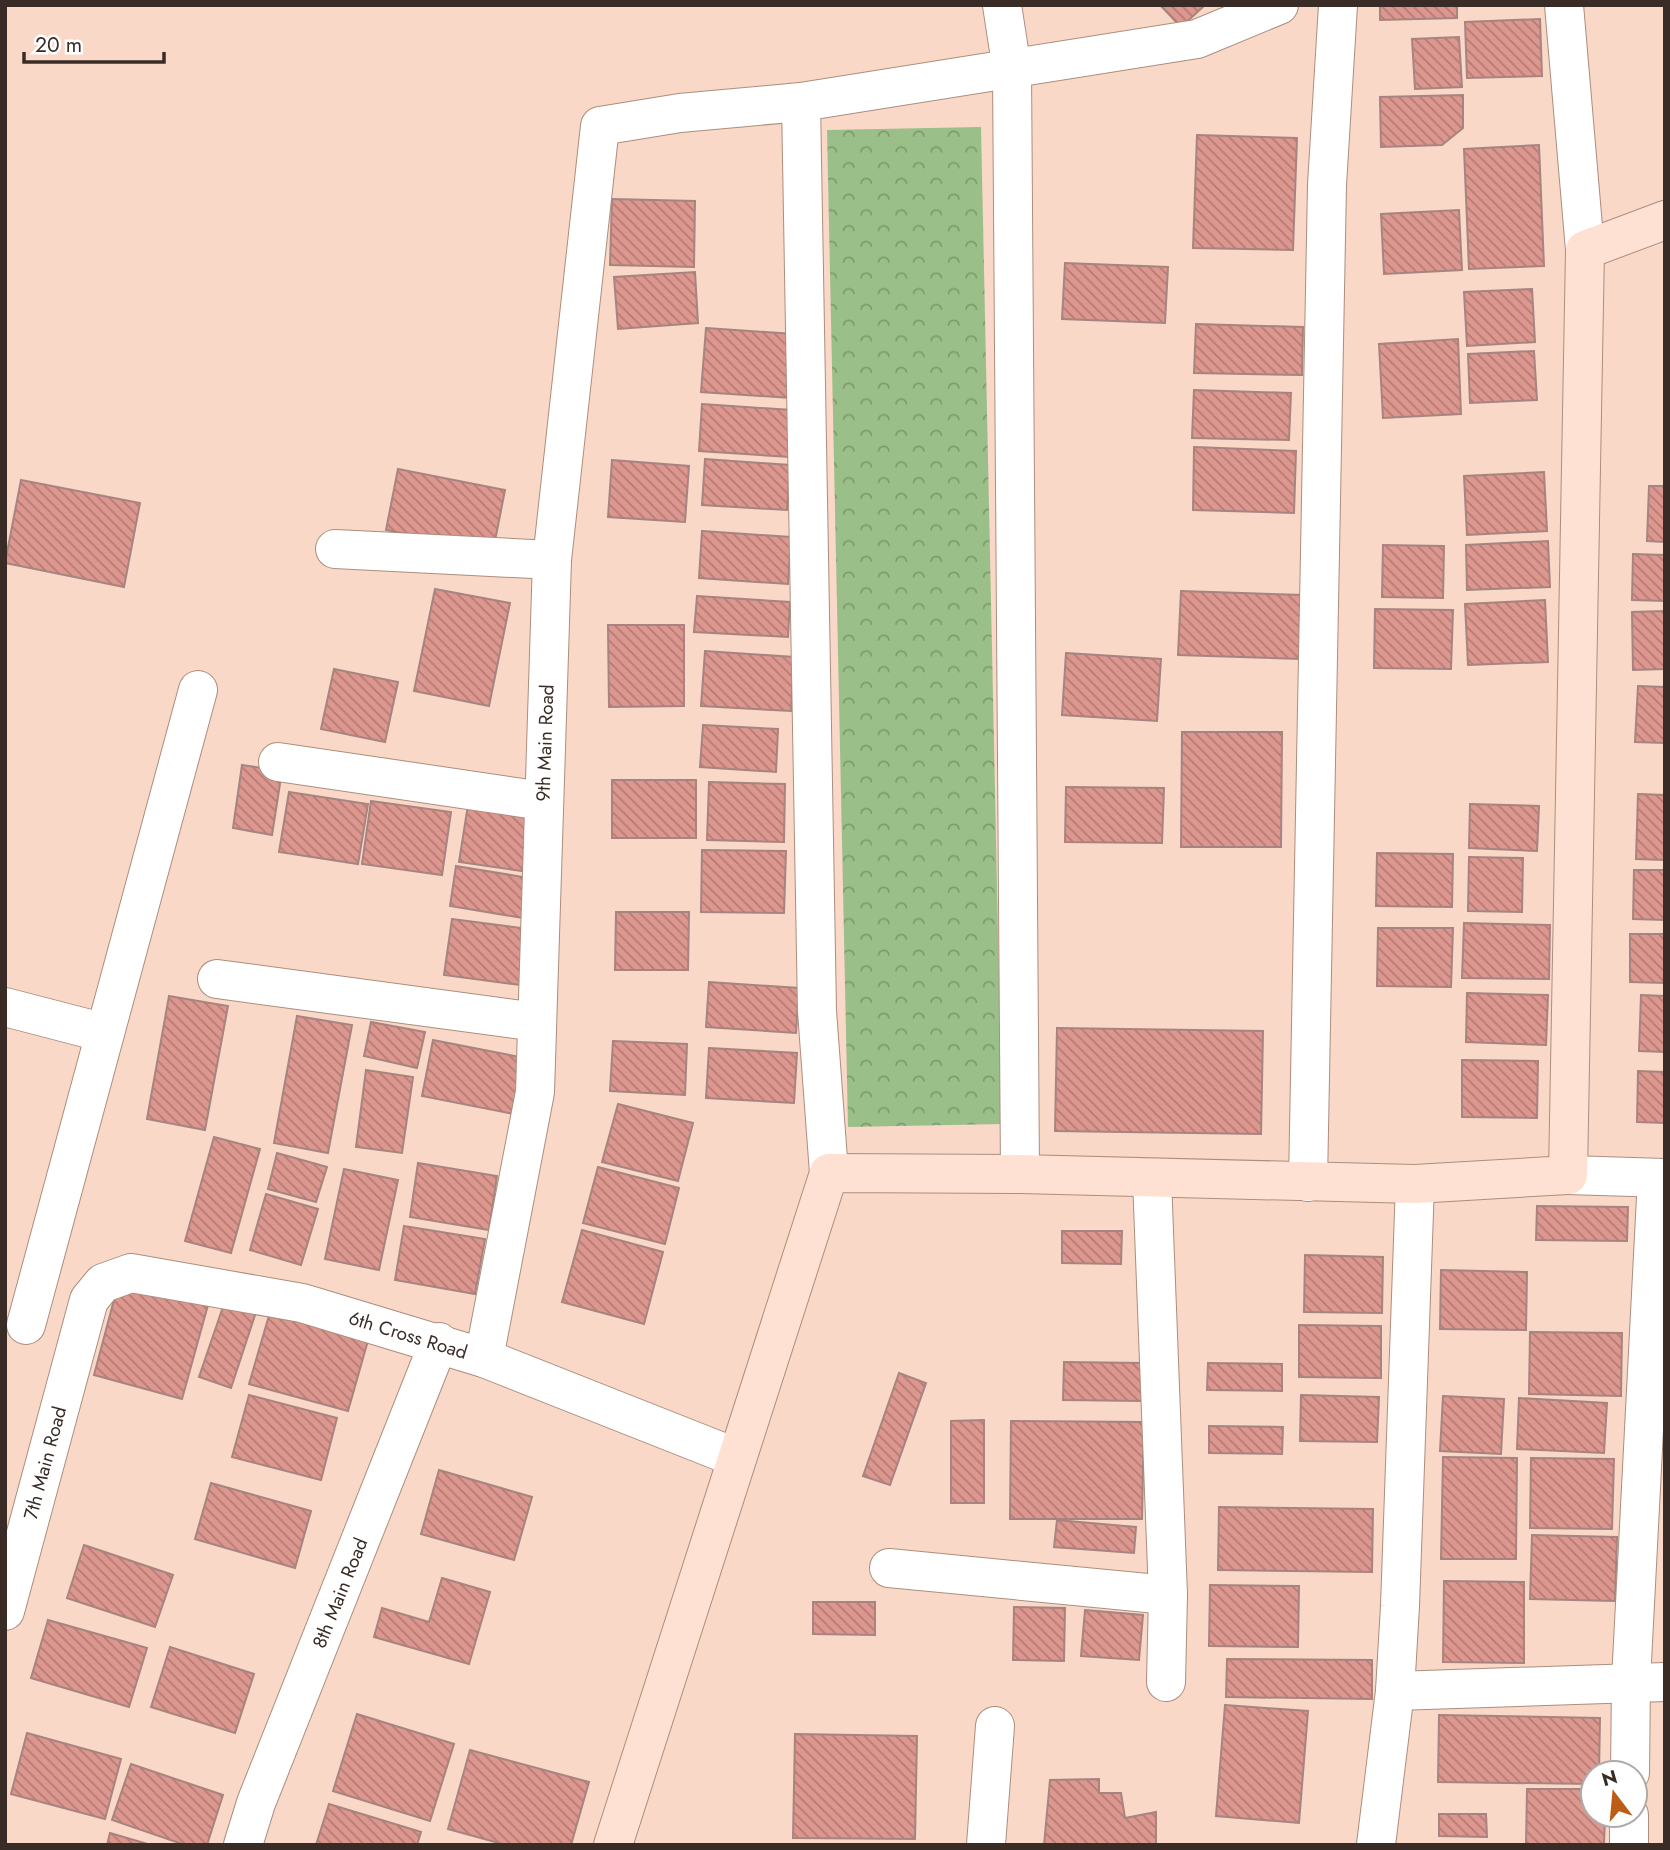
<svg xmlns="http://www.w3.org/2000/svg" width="1670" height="1850" font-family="Jost,sans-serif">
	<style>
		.forest { fill: url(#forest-crowns) }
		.building { fill: url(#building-back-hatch); stroke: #a7847f; stroke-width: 2 }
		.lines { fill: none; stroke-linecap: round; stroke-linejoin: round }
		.street-casing { stroke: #ac8e7e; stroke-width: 40 }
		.secondary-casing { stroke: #ac8e7e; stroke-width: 40 }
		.street { stroke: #fff; stroke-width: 38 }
		.secondary { stroke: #fee1d2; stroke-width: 38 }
		.labels { text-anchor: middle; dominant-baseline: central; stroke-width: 5; stroke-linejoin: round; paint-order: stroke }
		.street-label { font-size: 19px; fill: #392c26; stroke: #fff }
	</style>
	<defs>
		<pattern id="forest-crowns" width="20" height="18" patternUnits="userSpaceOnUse" patternTransform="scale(1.75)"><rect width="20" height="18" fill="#9abf88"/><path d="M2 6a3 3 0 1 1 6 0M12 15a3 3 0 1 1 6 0" fill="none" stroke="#7f9b6f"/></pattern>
		<pattern id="building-back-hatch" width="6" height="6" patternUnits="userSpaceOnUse" patternTransform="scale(1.75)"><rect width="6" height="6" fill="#dd978f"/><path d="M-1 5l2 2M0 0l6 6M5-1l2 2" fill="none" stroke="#b47b75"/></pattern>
	</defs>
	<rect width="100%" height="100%" fill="#f9d8c7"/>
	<polygon class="forest" points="981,127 1002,1124 848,1127 827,130"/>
	<g class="building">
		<polygon points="1160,5 1205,5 1181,27"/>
		<polygon points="1380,5 1457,5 1457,18 1380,20"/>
		<polygon points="1540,19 1542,76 1467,78 1465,22"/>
		<polygon points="1459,37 1462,87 1415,89 1412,39"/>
		<polygon points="1463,95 1463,128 1442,145 1381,147 1380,97"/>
		<polygon points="1197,135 1297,138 1293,250 1193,248"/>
		<polygon points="1539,145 1544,266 1469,269 1464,149"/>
		<polygon points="612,199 695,201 694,267 610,265"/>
		<polygon points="1459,210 1462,270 1384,274 1381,214"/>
		<polygon points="1065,263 1168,267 1165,323 1062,319"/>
		<polygon points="695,272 698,323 618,329 614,277"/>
		<polygon points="1532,289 1535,342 1467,346 1464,292"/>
		<polygon points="1196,324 1303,327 1302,375 1194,373"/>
		<polygon points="706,328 794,334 790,398 701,392"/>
		<polygon points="1458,339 1461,414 1383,418 1379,344"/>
		<polygon points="1534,351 1537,400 1470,403 1468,354"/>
		<polygon points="1194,390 1291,393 1289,440 1192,438"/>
		<polygon points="702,404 792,410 789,457 699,451"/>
		<polygon points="1194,447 1296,451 1294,513 1193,510"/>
		<polygon points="705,459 790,465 787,510 702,505"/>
		<polygon points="612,460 689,466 685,522 608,517"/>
		<polygon points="398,469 505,490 493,551 386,530"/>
		<polygon points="1544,472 1547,531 1467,535 1464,476"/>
		<polygon points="21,480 140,503 124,587 5,563"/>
		<polygon points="1649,486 1665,486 1665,542 1647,541"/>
		<polygon points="702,531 791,537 788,584 699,578"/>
		<polygon points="1548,541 1550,587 1467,590 1466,545"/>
		<polygon points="1383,545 1444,546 1443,598 1382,597"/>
		<polygon points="1633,554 1665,555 1665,601 1632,600"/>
		<polygon points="435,589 510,603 489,706 414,691"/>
		<polygon points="1181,591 1303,595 1301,659 1178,655"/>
		<polygon points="697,596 790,602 788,637 694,632"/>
		<polygon points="1545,600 1548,662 1468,665 1465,604"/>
		<polygon points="1375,609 1453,610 1451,669 1374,668"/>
		<polygon points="1665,611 1665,669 1633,670 1632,612"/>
		<polygon points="608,625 684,625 684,706 609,707"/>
		<polygon points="705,651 794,657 791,711 701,706"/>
		<polygon points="1066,653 1161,659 1157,721 1062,715"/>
		<polygon points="334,669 398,682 385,742 321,729"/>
		<polygon points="1638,686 1665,687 1665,743 1635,742"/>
		<polygon points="703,725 778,729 776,772 700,767"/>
		<polygon points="1182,732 1282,732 1281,847 1181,847"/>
		<polygon points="242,765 282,771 272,835 233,828"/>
		<rect x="612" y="780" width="84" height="58"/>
		<polygon points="709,782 785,784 784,842 707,840"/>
		<polygon points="1066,787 1164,788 1162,843 1065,842"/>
		<polygon points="289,792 368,804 358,864 279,852"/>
		<polygon points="1638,794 1665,795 1665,860 1636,859"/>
		<polygon points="371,801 451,812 442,875 362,864"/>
		<polygon points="1470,804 1539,806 1537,851 1469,848"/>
		<polygon points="468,805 538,816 529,872 459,862"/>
		<polygon points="702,850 786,851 784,913 701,912"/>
		<polygon points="1377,853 1453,854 1452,907 1376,906"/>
		<polygon points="1469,857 1523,858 1522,912 1468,911"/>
		<polygon points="456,866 535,879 529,919 450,906"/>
		<polygon points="1634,870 1665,870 1665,920 1633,919"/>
		<polygon points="616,912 689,912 688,970 615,970"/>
		<polygon points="452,919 536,930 528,986 444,975"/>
		<polygon points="1464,923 1550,925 1549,979 1462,978"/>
		<polygon points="1378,928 1453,928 1451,987 1377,986"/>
		<polygon points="1630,934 1665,934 1665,983 1630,982"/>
		<polygon points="709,982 799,988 796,1033 706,1027"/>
		<polygon points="1467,993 1548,995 1546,1045 1466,1042"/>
		<polygon points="1641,995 1665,996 1665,1052 1639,1051"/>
		<polygon points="169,996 228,1006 205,1130 147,1119"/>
		<polygon points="297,1016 352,1025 328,1153 274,1143"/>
		<polygon points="371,1022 425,1032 417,1068 364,1056"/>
		<polygon points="1057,1028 1263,1031 1261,1134 1055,1131"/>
		<polygon points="433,1040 535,1060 524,1116 422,1096"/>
		<polygon points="613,1041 687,1044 685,1095 610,1091"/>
		<polygon points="709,1048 797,1053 794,1103 706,1098"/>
		<polygon points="1462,1060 1538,1061 1537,1118 1462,1117"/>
		<polygon points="366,1070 413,1077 402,1153 356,1147"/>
		<polygon points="1638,1071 1665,1072 1665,1123 1637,1122"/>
		<polygon points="618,1104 693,1123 678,1181 602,1162"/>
		<polygon points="214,1137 260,1149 231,1253 185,1241"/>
		<polygon points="277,1153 327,1167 316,1202 268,1189"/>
		<polygon points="418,1163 497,1176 489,1230 410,1217"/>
		<polygon points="598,1167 679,1188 665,1244 583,1223"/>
		<polygon points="344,1169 398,1180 379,1270 325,1259"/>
		<polygon points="266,1194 318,1209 301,1265 250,1250"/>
		<polygon points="1537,1206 1628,1207 1627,1241 1536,1240"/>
		<polygon points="404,1226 485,1239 475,1294 395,1280"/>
		<polygon points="582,1230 663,1252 644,1324 562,1302"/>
		<polygon points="1062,1231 1122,1231 1121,1264 1062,1263"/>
		<polygon points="1305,1255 1383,1257 1382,1313 1304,1312"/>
		<polygon points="1441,1270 1527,1272 1526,1330 1440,1329"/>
		<polygon points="119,1281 208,1305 182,1399 94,1375"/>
		<polygon points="225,1301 256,1312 231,1388 199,1377"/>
		<polygon points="273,1302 371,1330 348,1411 249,1384"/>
		<polygon points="1299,1325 1381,1326 1381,1378 1299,1377"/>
		<polygon points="1530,1332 1622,1333 1621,1396 1529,1394"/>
		<polygon points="1064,1362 1143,1363 1142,1401 1063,1400"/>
		<polygon points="1208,1363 1282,1364 1282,1391 1207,1390"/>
		<polygon points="899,1373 926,1383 890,1485 863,1476"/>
		<polygon points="249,1395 337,1418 321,1480 232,1457"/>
		<polygon points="1301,1395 1379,1397 1377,1442 1300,1441"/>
		<polygon points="1443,1396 1504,1399 1501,1454 1440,1451"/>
		<polygon points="1519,1398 1607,1403 1604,1453 1517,1449"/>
		<polygon points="984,1420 984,1503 951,1503 951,1421"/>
		<polygon points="1011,1421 1144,1422 1142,1519 1010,1519"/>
		<polygon points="1209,1426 1283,1427 1282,1454 1209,1453"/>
		<polygon points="1443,1457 1517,1458 1516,1559 1441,1559"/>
		<polygon points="1531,1458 1614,1459 1612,1529 1530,1528"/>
		<polygon points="439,1470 532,1497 514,1560 421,1534"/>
		<polygon points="211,1483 311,1511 295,1568 195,1539"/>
		<polygon points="1219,1507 1373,1509 1372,1572 1218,1570"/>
		<polygon points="1057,1520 1136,1527 1134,1553 1054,1547"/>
		<polygon points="1532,1535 1617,1537 1615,1601 1530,1599"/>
		<polygon points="84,1545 173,1575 155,1627 67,1598"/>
		<polygon points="442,1578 490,1592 469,1664 374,1637 382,1608 429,1622"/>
		<polygon points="1444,1581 1524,1582 1524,1663 1443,1662"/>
		<polygon points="1210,1585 1299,1586 1298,1647 1209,1646"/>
		<polygon points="813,1602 875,1602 875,1635 813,1634"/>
		<polygon points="1014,1607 1065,1608 1064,1661 1013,1660"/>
		<polygon points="1085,1610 1143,1615 1139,1660 1081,1656"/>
		<polygon points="48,1620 147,1648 129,1707 31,1678"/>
		<polygon points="170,1647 254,1674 235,1733 151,1707"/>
		<polygon points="1227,1659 1372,1660 1372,1699 1226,1697"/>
		<polygon points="1225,1705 1308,1711 1299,1823 1216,1816"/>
		<polygon points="357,1714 454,1744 430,1821 333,1791"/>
		<polygon points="1439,1715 1600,1718 1599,1773 1593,1773 1593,1784 1438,1782"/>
		<polygon points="27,1733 121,1759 105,1819 11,1794"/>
		<polygon points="795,1734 917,1736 915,1839 793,1838"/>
		<polygon points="470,1750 589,1782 571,1845 506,1845 448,1829"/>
		<polygon points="131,1764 223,1795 207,1845 185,1845 112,1820"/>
		<polygon points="1099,1779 1099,1793 1121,1793 1125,1818 1156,1812 1156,1845 1044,1845 1050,1780"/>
		<polygon points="1527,1789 1593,1789 1593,1815 1605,1815 1604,1845 1526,1845"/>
		<polygon points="329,1804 421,1832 417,1845 316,1845"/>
		<polygon points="1439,1814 1486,1814 1487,1837 1439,1836"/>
		<polygon points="110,1833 151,1845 107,1845"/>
	</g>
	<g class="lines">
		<g class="street-casing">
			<g id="street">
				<polyline points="1002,5 1012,70 1020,1174"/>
				<polyline points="1564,5 1585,250"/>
				<polyline points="801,102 817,1011 829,1173"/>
				<polyline points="335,549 552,560"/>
				<polyline points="278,762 543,801"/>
				<polyline points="217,979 537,1022"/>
				<polyline points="5,1007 105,1033"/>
				<polyline points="1568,1175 1665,1178"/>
				<polyline points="1152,1179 1168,1595 1166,1682"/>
				<polyline points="1308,1182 1327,185 1338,5"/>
				<polyline points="26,1325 198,690"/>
				<polyline points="484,1358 535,1092 552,560 600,126 680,113 801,102 1197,39 1279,5"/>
				<polyline points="889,1568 1168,1595"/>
				<polyline points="5,1611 89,1300 103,1283 131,1273 302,1303 484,1358 737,1458"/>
				<polyline points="1395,1691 1665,1682"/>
				<polyline points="1630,1773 1631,1681 1657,1178"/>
				<polyline points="243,1845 256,1803 439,1342"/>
				<polyline points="986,1845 995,1726"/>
				<polyline points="1376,1845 1395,1691 1400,1606 1415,1184"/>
				<polyline points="1629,1845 1629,1815"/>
			</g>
		</g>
		<g class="secondary-casing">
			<polyline id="secondary" points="613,1845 829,1173 1020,1174 1415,1184 1568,1175 1585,250 1665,220"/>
		</g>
		<use href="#street" class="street"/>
		<use href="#secondary" class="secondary"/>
	</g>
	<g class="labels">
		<g class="street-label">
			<text transform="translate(545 743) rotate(-88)">9th Main Road</text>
			<text transform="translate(408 1335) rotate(17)">6th Cross Road</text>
			<text transform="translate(45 1463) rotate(-75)">7th Main Road</text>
			<text transform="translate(340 1593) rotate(-68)">8th Main Road</text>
		</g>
	</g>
	<rect width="1670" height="1850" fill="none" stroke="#392c26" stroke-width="14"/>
	<g transform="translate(1614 1794) rotate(344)"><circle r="33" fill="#ffffff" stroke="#b0aba8" stroke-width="2"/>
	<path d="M0-5L12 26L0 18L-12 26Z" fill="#bc5c17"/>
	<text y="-10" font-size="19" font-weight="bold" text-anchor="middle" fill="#392c26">N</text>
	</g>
	<path d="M24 52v10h140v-10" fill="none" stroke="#392c26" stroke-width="3.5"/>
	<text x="35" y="52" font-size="21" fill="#392c26" stroke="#ffffff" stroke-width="5" paint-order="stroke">20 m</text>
</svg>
